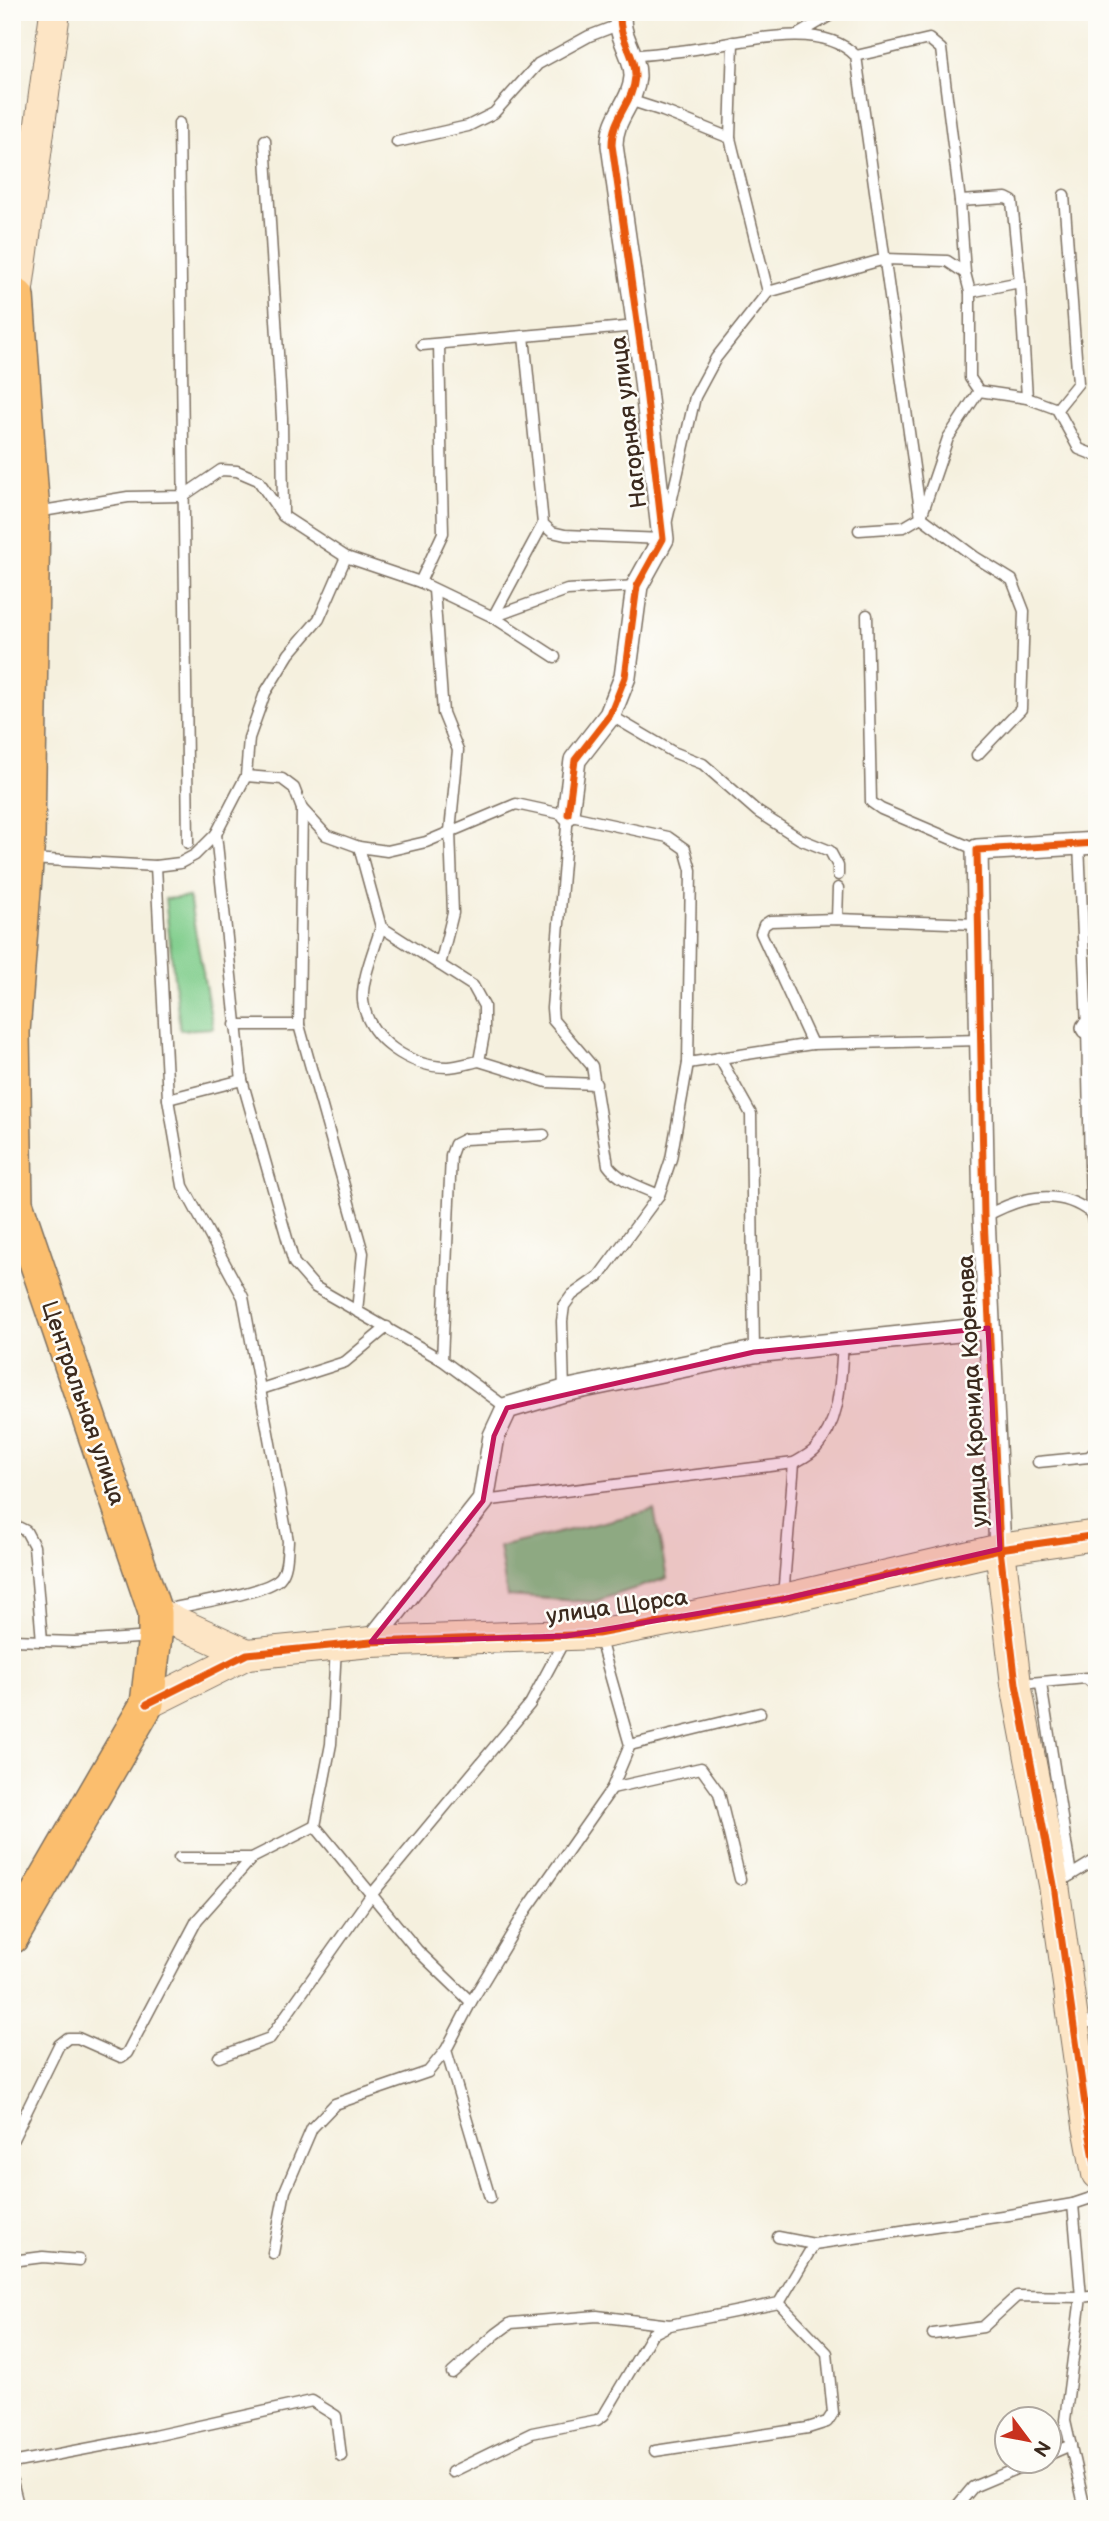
<svg xmlns="http://www.w3.org/2000/svg" width="1109" height="2521" font-family="'Balsamiq Sans',sans-serif">
	<style>
		.park { fill: #81ce8d; stroke: #5e7c56; stroke-width: 2 }
		.lines { fill: none; stroke-linecap: round; stroke-linejoin: round }
		.lane-casing { stroke: #7c6f61; stroke-width: 13 }
		.street-casing { stroke: #7c6f61; stroke-width: 24 }
		.secondary-casing { stroke: #7c6f61; stroke-width: 32 }
		.primary-casing { stroke: #7c6f61; stroke-width: 36 }
		.lane { stroke: #fff; stroke-width: 10 }
		.street { stroke: #fff; stroke-width: 21 }
		.secondary { stroke: #fde5c5; stroke-width: 30 }
		.primary { stroke: #fbbe6e; stroke-width: 33 }
		.cycleway-casing { stroke: #fdfcf7; stroke-width: 11 }
		.cycleway { stroke: #e8590c; stroke-width: 7 }
		.marked { fill: #c2185b; fill-opacity: 0.2; stroke: #c2185b; stroke-width: 5; stroke-linejoin: round }
		.labels { text-anchor: middle; dominant-baseline: central; stroke-width: 5; stroke-linejoin: round; paint-order: stroke }
		.street-label { font-size: 23px; fill: #3b2a1e; stroke: #fdfcf7 }
	</style>
	<rect width="100%" height="100%" fill="#fdfcf7"/>
	<filter id="ink" filterUnits="userSpaceOnUse"><feTurbulence type="fractalNoise" baseFrequency=".0143" numOctaves="2"/><feDisplacementMap in="SourceGraphic" scale="14" xChannelSelector="R" yChannelSelector="G"/><feConvolveMatrix kernelMatrix="1 2 1 2 8 2 1 2 1" color-interpolation-filters="sRGB"/></filter>
	<filter id="wash" filterUnits="userSpaceOnUse"><feTurbulence type="fractalNoise" baseFrequency=".00686" numOctaves="4" result="noise"/><feDisplacementMap in="SourceGraphic" scale="28" xChannelSelector="R" yChannelSelector="G"/><feGaussianBlur stdDeviation="1.57" result="paint"/><feColorMatrix in="noise" values="0 0 0 0 0 0 0 0 0 0 0 0 0 0 0 0 0 1.4 0 .05"/><feComposite in="paint" operator="in"/></filter>
	<g filter="url(#wash)">
		<rect width="100%" height="100%" fill="#f5f0de"/>
		<g class="park">
			<polygon points="189,897 213,1028 180,1030 165,899"/>
			<polygon points="654,1510 667,1578 593,1602 507,1596 499,1547"/>
		</g>
	</g>
	<g filter="url(#ink)">
		<g class="lines">
			<g class="lane-casing">
				<g id="lane">
					<polyline points="797,35 836,12"/>
					<path d="M631,56C652,54 674,52 695,49C740,43 821,18 856,56L921,517L975,557L1012,580L1024,611L1021,709L977,755"/>
					<polyline points="856,56 929,39 941,49 960,201 965,273"/>
					<polyline points="629,100 663,111 730,138 768,292 716,358 695,397 667,520"/>
					<polyline points="179,123 188,843"/>
					<polyline points="730,138 733,42"/>
					<polyline points="265,140 282,418 283,514"/>
					<polyline points="397,142 468,126 494,113 538,64 589,36 618,25"/>
					<polyline points="960,201 1006,198 1012,201 1020,282 1027,398"/>
					<polyline points="768,292 885,259 947,261 965,273 970,292 970,378 979,391 1027,398 1057,409 1079,449 1097,456"/>
					<polyline points="970,292 1020,282"/>
					<polyline points="524,336 543,524 552,532 565,535 663,539"/>
					<polyline points="422,345 637,326"/>
					<polyline points="1057,409 1078,383 1064,195"/>
					<polyline points="12,516 128,497 183,496 221,470 237,471 258,480 283,516 346,557 420,582 493,617 555,657"/>
					<polyline points="859,530 904,527 921,517 948,438 979,391"/>
					<polyline points="420,582 443,533 439,344"/>
					<polyline points="434,590 443,713 458,750 450,831 453,913 440,965"/>
					<polyline points="867,615 871,802 881,809 977,850"/>
					<polyline points="493,617 567,590 637,586"/>
					<polyline points="493,617 543,524"/>
					<polyline points="610,715 673,752 703,764 758,812 800,839 830,851 838,866 838,875"/>
					<polyline points="246,776 282,779 294,788 302,809 326,835 359,847 387,851 426,842 516,804 668,837 685,849 691,870 688,1063 671,1159 659,1195 599,1276 572,1295 564,1306 562,1321 564,1391"/>
					<polyline points="302,809 299,1025 363,1253 357,1311"/>
					<path d="M568,814L552,1008L553,1020L592,1066L608,1165C619,1181 641,1187 659,1195"/>
					<polyline points="216,834 242,1080 294,1263 315,1287 442,1360"/>
					<polyline points="1079,844 1087,1028 1091,1213"/>
					<polyline points="359,847 381,927 473,986 484,1006 484,1034 479,1061 547,1082 596,1084"/>
					<polyline points="30,859 156,866 180,863 195,855 216,834 246,776 249,738 265,693 289,654 319,619 346,557"/>
					<path d="M156,866L168,1099L183,1186L243,1297L288,1541C287,1552 288,1569 280,1578C265,1594 189,1604 165,1610"/>
					<polyline points="837,919 838,888"/>
					<path d="M381,927C375,948 361,980 363,1001C368,1040 411,1067 447,1067C457,1067 469,1063 479,1061"/>
					<polyline points="235,1025 299,1025"/>
					<polyline points="812,1044 761,933 764,925 770,921 837,919 977,924"/>
					<polyline points="719,1057 751,1114 754,1352"/>
					<polyline points="688,1063 812,1044 981,1040"/>
					<polyline points="168,1099 242,1080"/>
					<path d="M984,1217C1018,1198 1057,1186 1091,1213L1097,1236"/>
					<polyline points="261,1389 345,1362 387,1327"/>
					<polyline points="507,1408 442,1360 451,1155 455,1144 465,1139 544,1135"/>
					<polyline points="1038,1462 1089,1457 1097,1449"/>
					<path d="M483,1501L794,1463C801,1459 811,1454 816,1448C842,1420 840,1377 843,1343"/>
					<polyline points="12,1524 26,1531 34,1546 42,1641"/>
					<polyline points="783,1597 794,1463"/>
					<polyline points="12,1640 75,1642 153,1637"/>
					<polyline points="336,1646 331,1744 315,1826 417,1950 471,2002"/>
					<polyline points="1019,1684 1086,1678 1097,1687"/>
					<polyline points="1041,1684 1071,1875"/>
					<polyline points="630,1745 760,1713"/>
					<polyline points="612,1788 701,1768 719,1793 740,1879"/>
					<polyline points="179,1858 252,1858 315,1826"/>
					<polyline points="1066,1878 1097,1859"/>
					<polyline points="1075,2024 1097,2021"/>
					<polyline points="446,2050 490,2198"/>
					<polyline points="219,2057 270,2038 372,1894 530,1704 565,1639"/>
					<polyline points="12,2141 59,2045 68,2038 78,2038 121,2057 127,2053 197,1920 252,1858"/>
					<polyline points="1073,2204 1081,2297 1065,2420 1085,2509"/>
					<polyline points="778,2237 814,2244 1009,2215 1073,2204 1097,2196"/>
					<polyline points="273,2253 285,2191 312,2128 335,2104 428,2072 446,2050 471,2002 527,1909 612,1788 630,1745 599,1636"/>
					<polyline points="12,2261 43,2257 79,2260"/>
					<polyline points="933,2334 983,2327 1017,2296 1081,2297 1097,2295"/>
					<polyline points="452,2373 496,2334 511,2323 597,2316 670,2325"/>
					<polyline points="12,2424 12,2428"/>
					<polyline points="655,2451 808,2428 827,2422 833,2413 827,2353 779,2303"/>
					<polyline points="1050,2454 1071,2445"/>
					<polyline points="12,2463 154,2436 312,2401 336,2416 341,2456"/>
					<polyline points="452,2472 532,2433 597,2420 604,2415 652,2334 670,2325 779,2303 814,2244"/>
					<polyline points="12,2481 19,2509"/>
					<polyline points="957,2509 957,2506 973,2487 1032,2462"/>
				</g>
			</g>
			<g class="street-casing">
				<g id="street">
					<path d="M568,814L575,760L610,715L625,677L637,586L663,539L643,364L612,145C612,116 633,104 635,77C636,53 616,36 621,12"/>
					<polyline points="1087,1028 1097,1028"/>
					<polyline points="1000,1549 984,1217 977,850 1097,843"/>
					<polyline points="371,1642 483,1501 494,1436 507,1408 564,1391 754,1352 988,1328"/>
				</g>
			</g>
			<g class="secondary-casing">
				<g id="secondary">
					<polyline points="17,296 55,12"/>
					<polyline points="1000,1549 1016,1684 1054,1885 1088,2126 1097,2174"/>
					<polyline points="155,1612 247,1654"/>
					<polyline points="147,1704 247,1654 371,1642 598,1634 783,1599 1000,1549 1097,1535"/>
				</g>
			</g>
			<g class="primary-casing">
				<polyline id="primary" points="12,294 17,296 33,513 28,838 13,1032 16,1203 155,1612 155,1636 147,1704 12,1937"/>
			</g>
			<use href="#lane" class="lane"/>
			<use href="#street" class="street"/>
			<use href="#secondary" class="secondary"/>
			<use href="#primary" class="primary"/>
			<g class="cycleway-casing">
				<g id="cycleway">
					<path d="M568,814L575,760L610,715L625,677L637,586L663,539L643,364L612,145C612,116 633,104 635,77C636,53 616,36 621,12"/>
					<polyline points="1097,843 977,850 984,1217 1000,1549 1016,1684 1054,1885 1088,2126 1097,2174"/>
					<polyline points="147,1704 247,1654 371,1642 598,1634 783,1599 1000,1549 1097,1535"/>
				</g>
			</g>
			<use href="#cycleway" class="cycleway"/>
		</g>
	</g>
	<path class="marked" d="M988,1328L1000,1549L783,1599L566,1636L371,1642L483,1501L494,1436L507,1408L754,1352Z"/>
	<g class="labels">
		<g class="street-label">
			<text transform="translate(629 422) rotate(-97)">Нагорная улица</text>
			<text transform="translate(973 1391) rotate(-93)">улица Кронида Коренова</text>
			<text transform="translate(83 1403) rotate(71)">Центральная улица</text>
			<text transform="translate(617 1607) rotate(-8)">улица Щорса</text>
		</g>
	</g>
	<rect width="1109" height="2521" fill="none" stroke="#fdfcf7" stroke-width="42"/>
	<g transform="translate(1028 2440) rotate(122)"><circle r="33" fill="#fdfcf7" stroke="#afa8a0" stroke-width="2"/>
	<path d="M0-5L12 26L0 18L-12 26Z" fill="#c8321e"/>
	<text y="-10" font-size="19" font-weight="bold" text-anchor="middle" fill="#3b2a1e">N</text>
	</g>
</svg>
